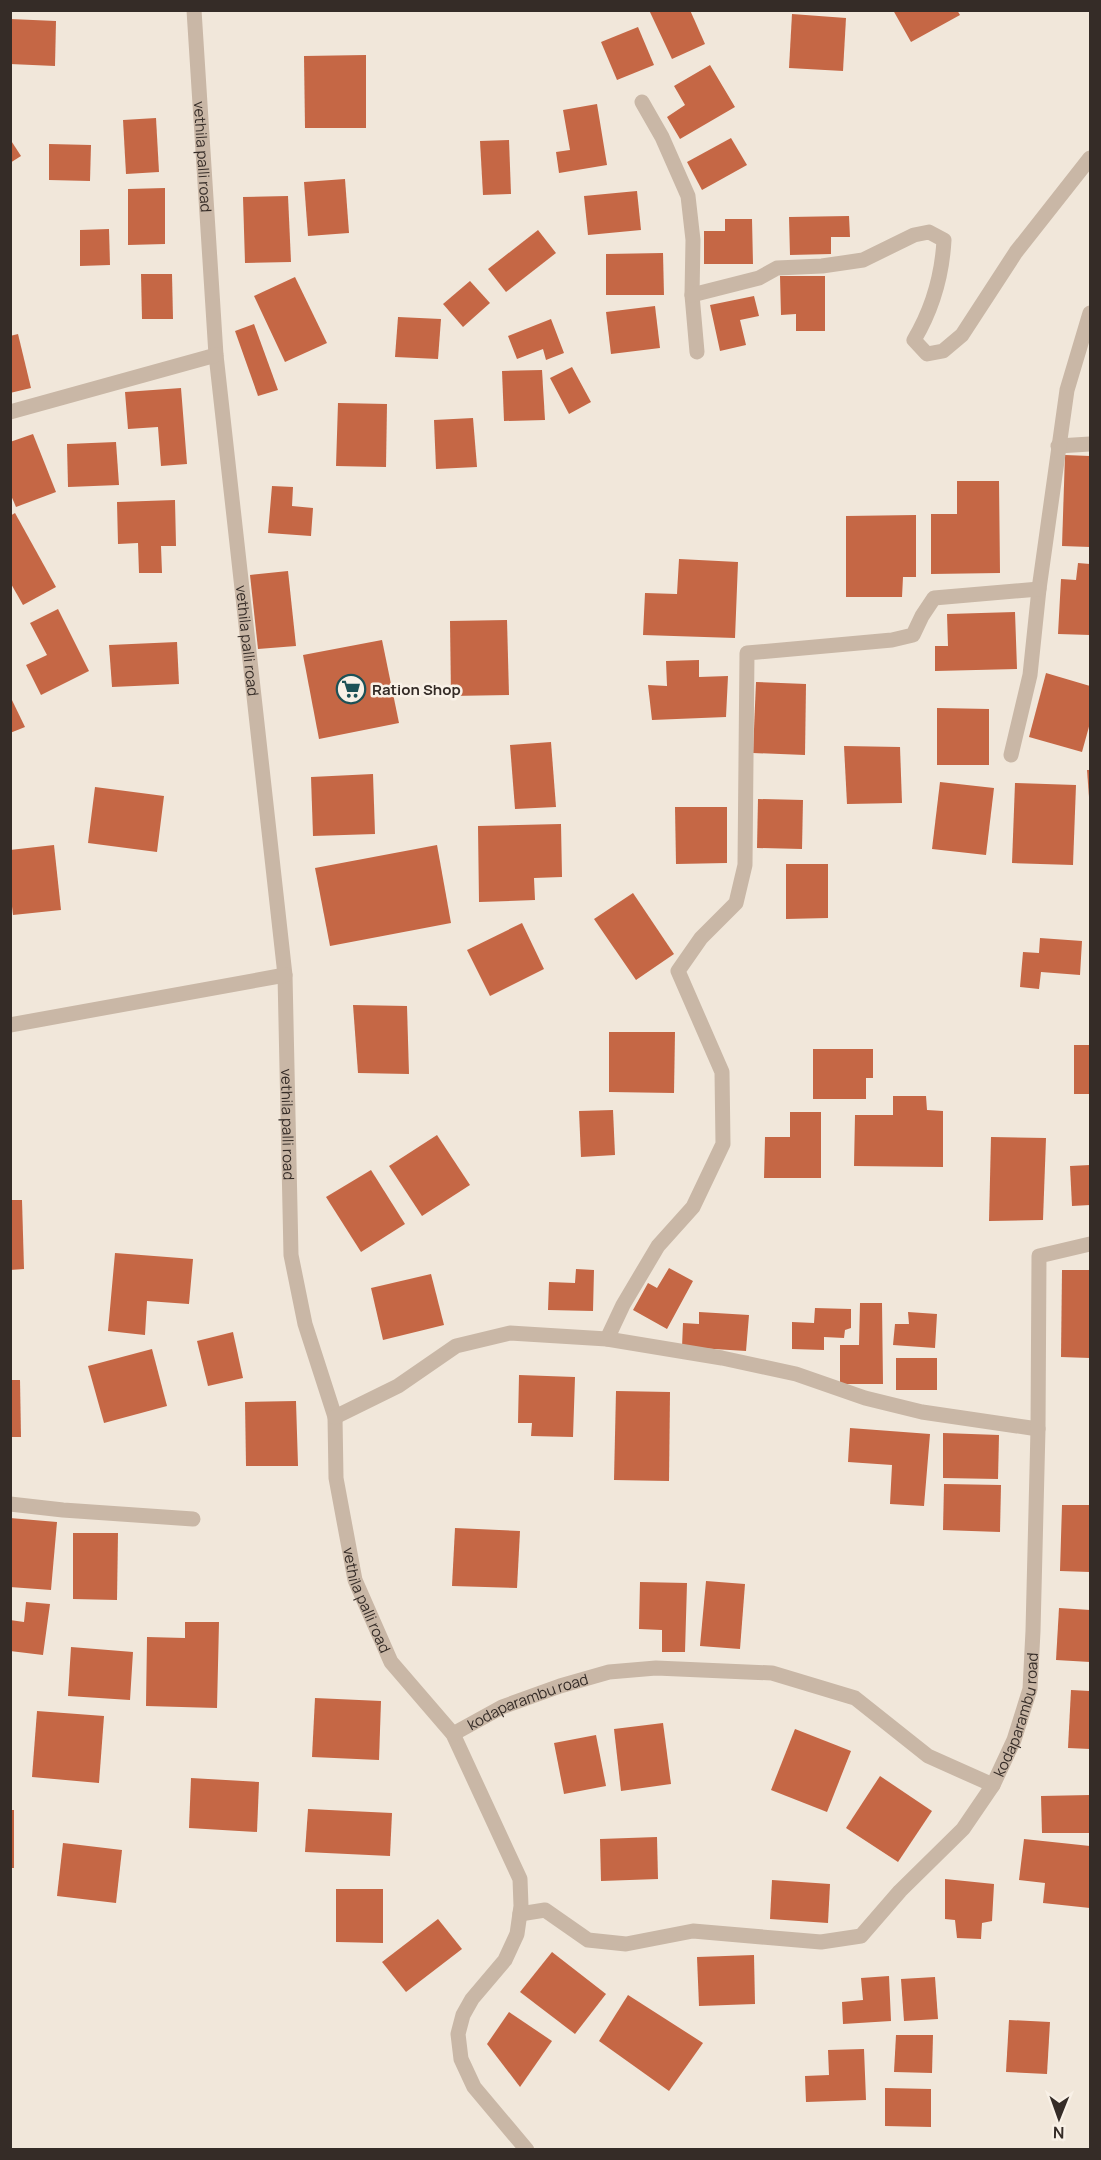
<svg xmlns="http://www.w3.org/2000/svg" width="1101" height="2160" font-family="Manrope,sans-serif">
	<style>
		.building { fill: #c56745 }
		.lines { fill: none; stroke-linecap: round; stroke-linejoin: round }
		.minor { stroke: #c9b7a6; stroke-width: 15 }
		.labels { text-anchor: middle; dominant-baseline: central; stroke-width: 5; stroke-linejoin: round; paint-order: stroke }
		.street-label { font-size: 15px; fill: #352c27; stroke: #f9f1e7 }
		.poi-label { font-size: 15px; font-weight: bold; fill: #352c27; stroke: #f9f1e7; text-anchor: start }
	</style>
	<rect width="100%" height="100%" fill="#f1e7da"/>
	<g class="building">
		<polygon points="649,10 690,10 705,44 672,59"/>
		<polygon points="893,10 957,10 960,15 911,42"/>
		<polygon points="792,14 846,18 843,71 789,68"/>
		<polygon points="10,19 56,21 55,66 10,64"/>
		<polygon points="638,27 654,65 617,80 601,42"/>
		<polygon points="366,55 366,128 305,128 304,56"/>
		<polygon points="710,65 735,107 680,139 667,117 685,105 674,86"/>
		<polygon points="597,104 607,165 559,173 556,152 570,150 563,110"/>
		<polygon points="156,118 159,172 126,174 123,120"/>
		<polygon points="731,138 747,165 702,190 687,162"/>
		<polygon points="10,139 21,156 10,163"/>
		<polygon points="509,140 511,194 483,195 480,141"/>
		<polygon points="49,144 91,145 90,181 49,180"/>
		<polygon points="345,179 349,233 308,236 304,182"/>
		<polygon points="165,188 165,244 128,245 128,189"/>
		<polygon points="637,191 641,230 588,235 584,196"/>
		<polygon points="288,196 291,262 245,263 243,197"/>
		<polygon points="849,216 850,237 831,237 831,254 790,255 789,217"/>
		<polygon points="725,219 752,219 753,264 704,264 704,231 725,231"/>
		<polygon points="109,229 110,265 80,266 80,230"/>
		<polygon points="538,230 556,253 506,292 488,269"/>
		<polygon points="663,253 664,295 606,295 606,254"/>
		<polygon points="141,274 172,274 173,319 142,319"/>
		<polygon points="780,276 825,276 825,331 796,331 796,314 781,315"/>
		<polygon points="295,277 327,343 285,362 254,296"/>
		<polygon points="470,281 490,303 463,327 443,304"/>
		<polygon points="754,296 759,316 740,320 746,345 720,351 710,305"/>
		<polygon points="655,306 660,348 611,354 606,312"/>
		<polygon points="398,317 441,319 438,359 395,357"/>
		<polygon points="551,319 564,353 546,360 543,349 517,359 508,336"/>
		<polygon points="254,324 278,390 258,396 235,331"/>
		<polygon points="18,334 31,388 10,393 10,336"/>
		<polygon points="572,367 591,402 569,414 550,378"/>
		<polygon points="542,370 545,420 504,421 502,371"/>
		<polygon points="181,388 187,464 161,466 158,427 128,429 125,392"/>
		<polygon points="338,403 387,404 386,467 336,466"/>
		<polygon points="473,418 477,467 436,469 434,420"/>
		<polygon points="33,434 56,492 16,507 10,493 10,442"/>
		<polygon points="116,442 119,485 68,487 67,444"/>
		<polygon points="1065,455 1090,456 1090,547 1062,546"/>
		<polygon points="957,481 999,481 1000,573 931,574 931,514 957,514"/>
		<polygon points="272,486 293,487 292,506 313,508 311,536 268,533"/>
		<polygon points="175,500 176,546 161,546 162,573 139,573 138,543 118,544 117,502"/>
		<polygon points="15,513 56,587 23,605 10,582 10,516"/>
		<polygon points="916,515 916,577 903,577 902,597 846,597 846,516"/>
		<polygon points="679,559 738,562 735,638 643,635 645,593 677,594"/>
		<polygon points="1078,563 1090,564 1090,635 1058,634 1061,579 1076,580"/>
		<polygon points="288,571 296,646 258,649 250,575"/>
		<polygon points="58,609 89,671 41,695 26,665 47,655 30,623"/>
		<polygon points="1015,612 1017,669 935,671 935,646 948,646 947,614"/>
		<polygon points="507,620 509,695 451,696 450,621"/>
		<polygon points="382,640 399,723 319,739 303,655"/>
		<polygon points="177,642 179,684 112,687 109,645"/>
		<polygon points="699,660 699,677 728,676 726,717 652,720 648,685 667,686 666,661"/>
		<polygon points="1046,673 1090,686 1090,723 1082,752 1029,737"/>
		<polygon points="756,682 806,684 805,755 753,753"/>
		<polygon points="10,696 25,727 10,733"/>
		<polygon points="937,708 989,709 989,765 937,765"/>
		<polygon points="551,742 556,807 515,809 510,745"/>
		<polygon points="844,746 900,747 902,803 847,804"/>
		<polygon points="1087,770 1090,770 1090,797 1089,797"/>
		<polygon points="373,774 375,834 313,836 311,777"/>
		<polygon points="940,782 994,788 986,855 932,849"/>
		<polygon points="1015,783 1076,785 1073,865 1012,863"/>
		<polygon points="95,787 164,796 157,852 88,843"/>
		<polygon points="758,799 803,800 802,849 757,848"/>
		<polygon points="675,807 727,807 727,863 676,864"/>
		<polygon points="561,824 562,877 534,878 535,900 479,902 478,826"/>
		<polygon points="54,845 61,910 13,915 10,889 10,850"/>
		<polygon points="437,845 451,923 330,946 315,868"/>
		<polygon points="786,864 828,864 828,918 786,919"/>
		<polygon points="633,893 674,954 636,980 594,919"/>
		<polygon points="522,923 544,969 490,996 467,950"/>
		<polygon points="1040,938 1082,941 1080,975 1041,972 1039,989 1020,987 1023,952 1039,953"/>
		<polygon points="353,1005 407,1006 409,1074 358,1073"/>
		<polygon points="609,1032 675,1032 674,1093 609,1092"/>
		<rect x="1074" y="1045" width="16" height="49"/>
		<polygon points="813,1049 873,1049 873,1078 866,1078 866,1099 813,1099"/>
		<polygon points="893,1096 926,1096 927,1110 943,1111 943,1167 854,1166 855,1115 893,1115"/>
		<polygon points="613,1110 615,1155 581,1157 579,1111"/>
		<polygon points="790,1112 821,1112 821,1178 764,1178 765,1137 790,1137"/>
		<polygon points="437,1135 470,1185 422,1216 389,1166"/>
		<polygon points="991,1137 1046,1138 1043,1220 989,1221"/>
		<polygon points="1090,1165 1090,1205 1072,1206 1070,1166"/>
		<polygon points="371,1170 405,1224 361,1252 326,1197"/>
		<polygon points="10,1200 22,1200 24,1269 10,1270"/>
		<polygon points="115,1253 193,1259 189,1304 147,1301 145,1335 108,1331"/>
		<polygon points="669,1268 693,1281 667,1329 633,1310 648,1283 657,1288"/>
		<polygon points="576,1269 594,1270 593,1311 548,1310 549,1282 575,1283"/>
		<polygon points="1062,1270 1090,1270 1090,1358 1061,1357"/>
		<polygon points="431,1274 444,1325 383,1340 371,1288"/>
		<polygon points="860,1303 882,1303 883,1384 840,1384 840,1345 859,1345"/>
		<polygon points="815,1308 851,1309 851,1328 845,1330 844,1338 824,1337 824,1350 792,1349 792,1322 814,1323"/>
		<polygon points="699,1312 749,1315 746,1351 682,1347 683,1323 699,1324"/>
		<polygon points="908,1312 937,1314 935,1348 893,1345 895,1324 909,1324"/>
		<polygon points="233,1332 243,1378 208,1386 197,1341"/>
		<polygon points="152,1349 167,1406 104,1423 88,1366"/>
		<rect x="896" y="1358" width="41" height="32"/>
		<polygon points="519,1375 575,1377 573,1437 531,1436 532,1423 518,1423"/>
		<polygon points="10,1380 20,1380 21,1437 10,1437"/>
		<polygon points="616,1391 670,1392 669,1481 614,1480"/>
		<polygon points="296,1401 298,1466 246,1466 245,1402"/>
		<polygon points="850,1428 930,1434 924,1506 890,1504 892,1465 848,1462"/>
		<polygon points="943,1433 999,1435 998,1479 943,1478"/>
		<polygon points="944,1484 1001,1485 1000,1532 943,1530"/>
		<polygon points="1062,1505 1090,1505 1090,1572 1060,1571"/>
		<polygon points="10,1518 57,1522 51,1590 10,1587"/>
		<polygon points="455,1528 520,1531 517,1588 452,1586"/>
		<polygon points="73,1533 118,1533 117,1600 73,1599"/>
		<polygon points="706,1581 745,1584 740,1649 700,1646"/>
		<polygon points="640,1582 687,1583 685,1652 662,1652 662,1630 639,1629"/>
		<polygon points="26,1602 50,1604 43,1655 10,1651 10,1620 24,1622"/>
		<polygon points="1059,1608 1090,1610 1090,1662 1056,1660"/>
		<polygon points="185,1622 219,1622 217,1708 146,1706 147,1637 185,1638"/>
		<polygon points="71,1647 133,1652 130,1700 68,1696"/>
		<polygon points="1071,1690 1090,1691 1090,1749 1068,1748"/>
		<polygon points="315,1698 381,1701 379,1760 312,1757"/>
		<polygon points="37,1711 104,1716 99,1783 32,1777"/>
		<polygon points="663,1723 671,1784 621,1791 614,1729"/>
		<polygon points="795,1729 851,1751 827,1812 771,1790"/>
		<polygon points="596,1735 606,1786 564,1794 554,1743"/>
		<polygon points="880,1776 932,1811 898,1862 846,1828"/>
		<polygon points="191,1778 259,1782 257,1832 189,1828"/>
		<polygon points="1090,1795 1090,1833 1042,1833 1041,1796"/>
		<polygon points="308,1809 392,1813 390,1856 305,1852"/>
		<rect x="10" y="1810" width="4" height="58"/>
		<polygon points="657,1837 658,1879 601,1881 600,1839"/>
		<polygon points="1024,1839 1090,1846 1090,1908 1043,1903 1045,1883 1019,1880"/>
		<polygon points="63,1843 122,1850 116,1903 57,1896"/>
		<polygon points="945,1879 994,1884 992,1921 982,1923 981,1939 957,1938 955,1920 945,1919"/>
		<polygon points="772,1880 830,1884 828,1923 770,1919"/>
		<polygon points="336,1889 383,1889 383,1943 336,1942"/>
		<polygon points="438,1919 462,1949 406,1992 382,1962"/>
		<polygon points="552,1952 606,1994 575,2034 520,1992"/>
		<polygon points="754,1955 755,2004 699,2006 697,1957"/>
		<polygon points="889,1976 891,2021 843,2024 842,2002 863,2000 861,1978"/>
		<polygon points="935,1977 938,2019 904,2021 901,1979"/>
		<polygon points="628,1995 703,2043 669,2091 599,2041"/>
		<polygon points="509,2012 552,2041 520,2087 487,2044"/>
		<polygon points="1009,2020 1050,2022 1047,2074 1006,2072"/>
		<polygon points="896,2035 933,2035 932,2073 894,2072"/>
		<polygon points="864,2049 866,2100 806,2102 805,2076 829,2075 828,2050"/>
		<polygon points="885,2088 931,2089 931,2127 885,2126"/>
	</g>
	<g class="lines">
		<g class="minor">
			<path id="s1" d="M194,10L216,355L285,975L291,1255L305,1324L335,1417L336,1478L355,1580L391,1662L453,1734L520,1879L521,1906L517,1934L505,1960L472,1999L463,2015L458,2034L461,2059L474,2087L527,2150"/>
			<polyline points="642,102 662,137 688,196 693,240 692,295 697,352"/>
			<path d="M692,295L759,278L777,268L822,266L863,260L914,235L929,232L944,240C942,277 933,308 914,340L927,354L943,351L962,335L1016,252L1090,158"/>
			<polyline points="10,412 216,355"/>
			<polyline points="1058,446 1090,444"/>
			<polyline points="1011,755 1030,675 1039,589 1067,390 1090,313"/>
			<polyline points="10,1025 285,975"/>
			<polyline points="607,1339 623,1305 658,1246 693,1207 723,1144 722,1072 678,971 701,938 736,903 745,865 747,653 892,640 913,635 922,616 934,598 1039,589"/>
			<polyline points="335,1417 398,1386 456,1346 510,1333 607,1339 722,1358 796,1374 865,1398 922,1412 1038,1429"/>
			<polyline points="10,1504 63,1510 193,1519"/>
			<path id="s2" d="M453,1734L502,1707L560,1686L609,1672L656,1668L772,1673L855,1698L928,1756L993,1785L1014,1740L1030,1689L1033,1631L1038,1429L1039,1256L1090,1244"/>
			<polyline points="520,1914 545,1910 588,1940 626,1944 693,1931 821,1942 861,1936 900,1891 963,1829 993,1785"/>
		</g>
	</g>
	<defs>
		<g id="supermarket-ring" transform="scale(1.5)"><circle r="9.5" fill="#f9f1e7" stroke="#1d5156" stroke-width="1.5"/><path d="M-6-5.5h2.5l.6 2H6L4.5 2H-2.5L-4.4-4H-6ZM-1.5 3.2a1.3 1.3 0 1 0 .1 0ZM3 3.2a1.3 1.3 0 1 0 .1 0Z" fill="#1d5156"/></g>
	</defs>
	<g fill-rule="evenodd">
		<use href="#supermarket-ring" x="351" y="689"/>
	</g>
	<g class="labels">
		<g class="street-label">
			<text stroke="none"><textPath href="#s1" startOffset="147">vethila palli road</textPath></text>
			<text stroke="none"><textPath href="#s1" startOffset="633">vethila palli road</textPath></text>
			<text stroke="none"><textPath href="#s1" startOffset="1119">vethila palli road</textPath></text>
			<text stroke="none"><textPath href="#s1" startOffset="1605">vethila palli road</textPath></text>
			<text stroke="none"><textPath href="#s2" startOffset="82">kodaparambu road</textPath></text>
			<text stroke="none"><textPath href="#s2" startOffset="658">kodaparambu road</textPath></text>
		</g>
		<g class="poi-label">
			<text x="372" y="689">Ration Shop</text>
		</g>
	</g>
	<rect width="1101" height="2160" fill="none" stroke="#352c27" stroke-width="24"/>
	<g transform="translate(1059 2118) rotate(181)" stroke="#f9f1e7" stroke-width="4.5" paint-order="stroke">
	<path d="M0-4.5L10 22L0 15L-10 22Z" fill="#352c27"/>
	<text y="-9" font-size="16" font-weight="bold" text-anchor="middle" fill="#352c27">N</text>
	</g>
</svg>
